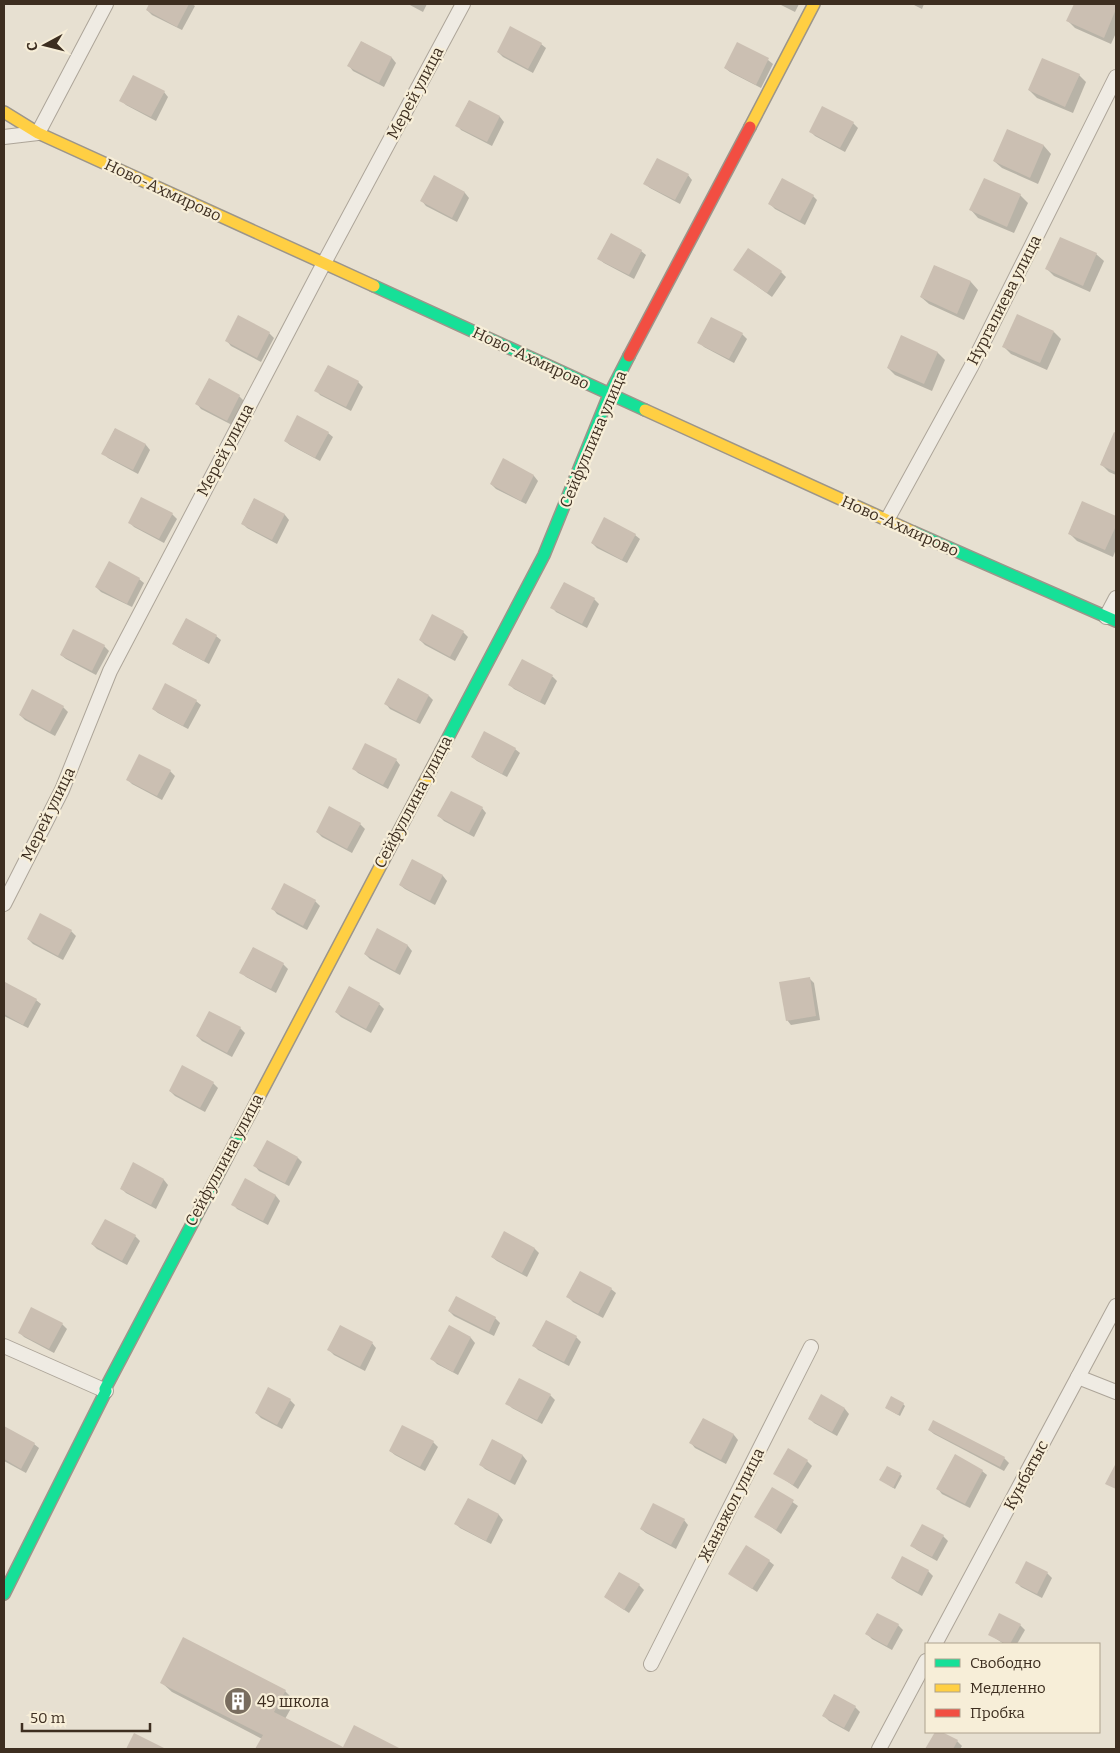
<svg xmlns="http://www.w3.org/2000/svg" width="1120" height="1753" font-family="Bitter,serif">
	<style>
		.shadow { fill: #0003 }
		.building { fill: #cbbfb2 }
		.lines { fill: none; stroke-linecap: round; stroke-linejoin: round }
		.street-casing { stroke: #ada599; stroke-width: 16 }
		.fast-casing { stroke: #9c958a; stroke-width: 14 }
		.slow-casing { stroke: #9c958a; stroke-width: 14 }
		.jam-casing { stroke: #9c958a; stroke-width: 14 }
		.street { stroke: #efebe3; stroke-width: 14 }
		.fast { stroke: #16e098; stroke-width: 11 }
		.slow { stroke: #ffcf43; stroke-width: 11 }
		.jam { stroke: #f24e42; stroke-width: 11 }
		.labels { text-anchor: middle; dominant-baseline: central; stroke-width: 4.5; stroke-linejoin: round; paint-order: stroke }
		.street-label { font-size: 16px; fill: #3d2e20; stroke: #f7eed8 }
		.poi-label { font-size: 16px; fill: #3d2e20; stroke: #f7eed8; text-anchor: start }
	</style>
	<rect width="100%" height="100%" fill="#e7e0d1"/>
	<g class="shadow">
		<polygon points="150,4 192,4 195,6 182,30 152,15 147,10"/>
		<polygon points="408,4 427,4 423,12"/>
		<polygon points="779,4 799,4 795,12"/>
		<polygon points="912,4 924,4 922,9"/>
		<polygon points="1075,4 1112,4 1116,5 1116,33 1111,44 1075,28 1068,21"/>
		<polygon points="362,42 392,58 396,63 384,87 353,71 349,66"/>
		<polygon points="541,44 546,48 533,73 503,57 498,52"/>
		<polygon points="768,60 773,64 761,88 730,72 725,68"/>
		<polygon points="1079,75 1086,82 1073,113 1037,98 1029,90"/>
		<polygon points="164,92 168,97 156,121 126,105 121,100"/>
		<polygon points="469,101 500,117 504,122 492,146 461,130 457,125"/>
		<polygon points="853,123 858,128 845,152 815,136 810,131"/>
		<polygon points="1008,130 1044,146 1051,154 1038,184 1002,168 994,161"/>
		<polygon points="688,175 692,180 680,204 650,188 645,184"/>
		<polygon points="434,177 465,193 469,198 457,222 426,206 422,201"/>
		<polygon points="1020,195 1028,203 1014,233 978,218 971,210"/>
		<polygon points="813,196 817,200 805,225 775,209 770,204"/>
		<polygon points="641,251 646,255 634,279 604,263 599,259"/>
		<polygon points="1096,254 1104,261 1090,292 1054,276 1047,269"/>
		<polygon points="935,266 971,282 978,290 964,320 929,304 921,297"/>
		<polygon points="735,270 781,272 786,277 772,297"/>
		<polygon points="1054,332 1061,339 1047,370 1011,354 1004,347"/>
		<polygon points="269,333 274,338 261,362 231,346 227,341"/>
		<polygon points="742,334 747,339 734,363 704,347 699,342"/>
		<polygon points="902,337 938,353 945,360 932,391 895,375 888,368"/>
		<polygon points="358,382 363,387 351,411 320,395 316,390"/>
		<polygon points="239,396 244,401 232,425 201,409 197,404"/>
		<polygon points="115,429 146,445 150,450 138,474 108,458 103,453"/>
		<polygon points="328,433 333,437 320,461 290,445 285,441"/>
		<polygon points="1115,434 1116,434 1116,475 1109,472 1101,464"/>
		<polygon points="504,460 534,476 538,481 526,504 496,489 491,484"/>
		<polygon points="254,499 285,515 289,520 277,544 247,528 242,523"/>
		<polygon points="1083,503 1116,518 1116,549 1113,557 1077,541 1070,534"/>
		<polygon points="172,514 177,519 164,543 134,527 129,522"/>
		<polygon points="635,535 640,539 627,563 597,548 592,543"/>
		<polygon points="139,579 144,583 132,607 101,592 96,587"/>
		<polygon points="594,599 599,604 587,628 556,612 552,607"/>
		<polygon points="463,632 468,637 455,661 425,645 420,640"/>
		<polygon points="216,636 221,640 209,664 179,648 174,644"/>
		<polygon points="104,646 109,651 96,675 66,659 61,655"/>
		<polygon points="522,661 553,677 557,681 545,705 514,689 510,685"/>
		<polygon points="429,696 433,700 420,724 390,709 386,704"/>
		<polygon points="196,701 201,705 188,729 158,713 153,709"/>
		<polygon points="63,707 68,712 55,736 25,720 20,715"/>
		<polygon points="515,749 520,753 507,777 477,761 472,757"/>
		<polygon points="396,760 400,765 388,789 358,773 353,768"/>
		<polygon points="170,771 175,776 162,800 132,784 127,779"/>
		<polygon points="482,808 486,813 474,837 444,821 439,816"/>
		<polygon points="360,824 365,829 352,853 322,837 317,832"/>
		<polygon points="412,860 443,876 447,881 435,905 405,889 400,885"/>
		<polygon points="315,901 320,906 307,930 277,914 273,909"/>
		<polygon points="378,930 408,946 412,951 400,975 370,959 365,954"/>
		<polygon points="71,931 76,936 63,960 33,944 28,939"/>
		<polygon points="253,948 283,964 288,969 276,993 246,977 241,972"/>
		<polygon points="810,979 814,983 820,1020 791,1025 787,1020"/>
		<polygon points="6,984 36,1000 41,1004 28,1028 4,1016 4,987"/>
		<polygon points="379,1004 384,1009 371,1033 341,1017 336,1012"/>
		<polygon points="240,1028 245,1033 232,1057 202,1041 197,1036"/>
		<polygon points="213,1083 218,1088 205,1112 175,1096 170,1091"/>
		<polygon points="298,1158 302,1162 289,1186 259,1171 255,1166"/>
		<polygon points="133,1164 164,1180 168,1185 156,1209 126,1193 121,1188"/>
		<polygon points="245,1180 276,1196 280,1201 268,1225 237,1209 233,1204"/>
		<polygon points="505,1233 535,1249 539,1253 527,1277 497,1261 492,1257"/>
		<polygon points="135,1236 140,1241 127,1265 97,1249 92,1244"/>
		<polygon points="611,1289 616,1293 603,1318 573,1302 568,1297"/>
		<polygon points="449,1311 495,1318 500,1323 494,1336 454,1316"/>
		<polygon points="546,1322 576,1337 581,1342 569,1366 538,1350 534,1346"/>
		<polygon points="62,1324 67,1329 54,1353 24,1337 19,1332"/>
		<polygon points="449,1327 471,1338 475,1343 458,1375 437,1364 432,1359"/>
		<polygon points="372,1343 376,1348 365,1371 334,1355 329,1350"/>
		<polygon points="550,1395 555,1400 542,1424 512,1408 507,1403"/>
		<polygon points="822,1396 845,1409 849,1414 837,1436 814,1423 809,1418"/>
		<polygon points="290,1400 295,1405 282,1429 261,1418 256,1413"/>
		<polygon points="903,1404 905,1406 900,1416 886,1408"/>
		<polygon points="703,1419 734,1435 738,1440 726,1464 695,1448 691,1443"/>
		<polygon points="4,1428 34,1444 39,1448 26,1473 4,1461"/>
		<polygon points="929,1430 1004,1458 1009,1463 1004,1471 934,1434"/>
		<polygon points="493,1440 523,1456 527,1461 515,1485 485,1469 480,1464"/>
		<polygon points="433,1442 438,1447 425,1471 395,1455 390,1451"/>
		<polygon points="807,1461 812,1466 798,1489 775,1473"/>
		<polygon points="982,1471 987,1475 970,1508 942,1494 938,1489"/>
		<polygon points="900,1474 902,1476 895,1489 881,1480"/>
		<polygon points="773,1488 798,1506 781,1534 756,1516"/>
		<polygon points="468,1500 499,1515 503,1520 491,1544 460,1528 456,1524"/>
		<polygon points="684,1520 688,1525 676,1549 646,1533 641,1529"/>
		<polygon points="943,1536 948,1541 937,1561 917,1550 912,1546"/>
		<polygon points="769,1561 774,1565 757,1592 730,1574"/>
		<polygon points="928,1571 933,1576 922,1596 897,1582 892,1578"/>
		<polygon points="1047,1573 1052,1578 1042,1598 1021,1587 1016,1582"/>
		<polygon points="639,1585 644,1590 629,1613 605,1597"/>
		<polygon points="898,1625 903,1630 892,1650 872,1639 867,1634"/>
		<polygon points="1020,1625 1025,1630 1017,1644 1004,1644 989,1634"/>
		<polygon points="162,1683 285,1691 295,1701 285,1719 343,1749 354,1727 398,1749 257,1749 262,1739 172,1692"/>
		<polygon points="855,1707 860,1712 849,1732 829,1721 824,1716"/>
		<polygon points="936,1732 940,1732 957,1741 962,1746 960,1749 927,1749"/>
	</g>
	<g class="building">
		<polygon points="149,4 189,4 177,27 146,10"/>
		<polygon points="1074,4 1116,4 1116,9 1104,38 1066,21"/>
		<polygon points="510,26 542,43 528,69 497,52"/>
		<polygon points="361,41 392,57 379,83 347,66"/>
		<polygon points="737,42 769,58 756,85 724,68"/>
		<polygon points="1042,58 1080,74 1065,107 1028,90"/>
		<polygon points="133,75 165,91 151,117 119,101"/>
		<polygon points="469,100 500,116 487,142 455,126"/>
		<polygon points="822,106 854,122 840,148 809,132"/>
		<polygon points="1007,129 1044,145 1030,178 993,161"/>
		<polygon points="657,158 689,174 675,200 643,184"/>
		<polygon points="434,175 465,192 452,218 420,201"/>
		<polygon points="782,178 814,195 800,221 768,204"/>
		<polygon points="984,178 1021,194 1007,227 969,210"/>
		<polygon points="611,233 642,250 629,275 597,259"/>
		<polygon points="1060,237 1097,253 1083,286 1045,269"/>
		<polygon points="748,248 782,271 767,293 733,270"/>
		<polygon points="934,265 971,281 957,314 920,297"/>
		<polygon points="1017,314 1054,331 1040,363 1002,347"/>
		<polygon points="238,315 270,332 257,358 225,341"/>
		<polygon points="711,317 743,333 729,359 697,343"/>
		<polygon points="901,335 938,352 924,384 887,368"/>
		<polygon points="328,365 359,381 346,407 314,391"/>
		<polygon points="209,378 240,395 227,421 195,404"/>
		<polygon points="297,415 329,432 315,458 284,441"/>
		<polygon points="115,428 146,444 133,470 101,454"/>
		<polygon points="1114,432 1116,433 1116,472 1100,465"/>
		<polygon points="503,458 534,475 521,501 490,484"/>
		<polygon points="141,497 173,513 159,539 128,523"/>
		<polygon points="254,498 285,514 272,540 241,524"/>
		<polygon points="1082,501 1116,516 1116,526 1105,550 1068,534"/>
		<polygon points="604,517 636,534 622,560 591,543"/>
		<polygon points="109,561 140,578 127,604 95,587"/>
		<polygon points="564,582 595,598 582,624 550,608"/>
		<polygon points="432,614 464,631 450,657 419,640"/>
		<polygon points="186,618 217,635 204,661 172,644"/>
		<polygon points="73,629 105,645 92,671 60,655"/>
		<polygon points="522,659 553,675 540,702 508,685"/>
		<polygon points="398,678 429,695 416,721 384,704"/>
		<polygon points="165,683 197,700 183,726 152,709"/>
		<polygon points="32,689 64,706 50,732 19,715"/>
		<polygon points="484,731 516,748 502,774 471,757"/>
		<polygon points="365,743 397,759 383,785 352,769"/>
		<polygon points="139,754 171,770 157,796 126,780"/>
		<polygon points="451,791 483,807 469,833 437,816"/>
		<polygon points="329,806 361,823 347,849 316,832"/>
		<polygon points="412,859 443,875 430,901 399,885"/>
		<polygon points="284,883 316,900 303,926 271,909"/>
		<polygon points="40,913 72,930 58,956 27,939"/>
		<polygon points="377,928 408,945 395,971 364,954"/>
		<polygon points="253,947 284,963 271,989 239,973"/>
		<polygon points="810,977 816,1016 786,1021 779,982"/>
		<polygon points="5,982 37,999 23,1025 4,1014 4,985"/>
		<polygon points="349,986 380,1003 366,1029 335,1012"/>
		<polygon points="209,1011 241,1027 227,1053 196,1036"/>
		<polygon points="182,1065 214,1082 200,1108 169,1091"/>
		<polygon points="267,1140 298,1157 285,1183 253,1166"/>
		<polygon points="133,1162 164,1179 151,1205 120,1189"/>
		<polygon points="245,1178 276,1195 263,1221 231,1205"/>
		<polygon points="105,1219 136,1235 122,1261 91,1244"/>
		<polygon points="504,1231 535,1248 522,1273 491,1257"/>
		<polygon points="580,1271 612,1288 598,1314 566,1297"/>
		<polygon points="456,1296 496,1317 489,1332 448,1311"/>
		<polygon points="31,1307 63,1323 49,1349 18,1333"/>
		<polygon points="546,1320 577,1336 564,1362 532,1346"/>
		<polygon points="340,1325 373,1342 360,1367 327,1350"/>
		<polygon points="449,1325 471,1337 453,1372 430,1359"/>
		<polygon points="519,1378 551,1394 537,1420 505,1404"/>
		<polygon points="268,1387 291,1399 277,1425 255,1413"/>
		<polygon points="821,1394 845,1408 832,1432 808,1419"/>
		<polygon points="891,1396 904,1403 898,1415 885,1408"/>
		<polygon points="703,1418 734,1434 721,1460 689,1443"/>
		<polygon points="933,1420 1005,1457 1000,1467 928,1430"/>
		<polygon points="402,1425 434,1441 420,1467 389,1451"/>
		<polygon points="4,1426 35,1443 21,1469 4,1459"/>
		<polygon points="492,1439 523,1455 510,1481 479,1465"/>
		<polygon points="788,1448 808,1460 793,1485 773,1474"/>
		<polygon points="955,1454 983,1470 965,1504 936,1489"/>
		<polygon points="1116,1463 1116,1489 1105,1484"/>
		<polygon points="887,1466 901,1473 893,1488 879,1480"/>
		<polygon points="772,1487 794,1500 776,1530 754,1517"/>
		<polygon points="468,1498 499,1514 486,1541 454,1524"/>
		<polygon points="653,1503 685,1519 671,1545 640,1529"/>
		<polygon points="922,1524 944,1535 932,1557 910,1546"/>
		<polygon points="746,1545 770,1560 752,1589 728,1574"/>
		<polygon points="902,1556 929,1570 918,1592 891,1578"/>
		<polygon points="1026,1561 1048,1572 1037,1594 1015,1583"/>
		<polygon points="619,1572 640,1584 624,1610 604,1597"/>
		<polygon points="877,1613 899,1624 887,1646 865,1634"/>
		<polygon points="999,1613 1021,1624 1010,1644 1006,1644 988,1635"/>
		<polygon points="183,1637 286,1690 274,1712 343,1747 354,1725 401,1749 255,1749 263,1735 160,1683"/>
		<polygon points="834,1694 856,1706 844,1728 822,1716"/>
		<polygon points="935,1732 942,1732 958,1740 953,1749 925,1749"/>
		<polygon points="134,1733 166,1749 126,1749"/>
	</g>
	<g class="lines">
		<g class="street-casing">
			<g id="street">
				<polyline points="4,137 38,133 106,4"/>
				<polyline points="887,520 971,367 1116,77"/>
				<polyline points="1106,617 1116,598"/>
				<polyline points="4,904 62,790 110,671 324,263 463,4"/>
				<polyline points="4,1346 106,1391"/>
				<polyline points="1078,1377 1116,1392"/>
				<polyline points="935,1644 1116,1306"/>
				<polyline points="651,1664 811,1347"/>
				<polyline points="879,1749 926,1661"/>
			</g>
		</g>
		<g class="fast-casing">
			<g id="fast">
				<polyline points="374,286 645,410"/>
				<polyline points="913,532 1116,621"/>
				<polyline points="441,751 544,555 609,395 629,356"/>
				<polyline points="4,1594 106,1391 105,1389 240,1133"/>
			</g>
		</g>
		<g class="slow-casing">
			<g id="slow">
				<polyline points="4,112 38,133 374,286"/>
				<polyline points="750,127 814,4"/>
				<polyline points="645,410 913,532"/>
				<polyline points="240,1133 441,751"/>
			</g>
		</g>
		<g class="jam-casing">
			<polyline id="jam" points="629,356 750,127"/>
		</g>
		<use href="#street" class="street"/>
		<use href="#fast" class="fast"/>
		<use href="#slow" class="slow"/>
		<use href="#jam" class="jam"/>
	</g>
	<defs>
		<g id="building-disc" transform="scale(1.4375)"><circle r="9.5" fill="#786c5e" stroke="#f7eed8"/><path d="M-4-6H4V6H1V3H-1V6H-4ZM-2.5-4.3h1.7v1.8h-1.7ZM.8-4.3h1.7v1.8H.8ZM-2.5-1h1.7V.8h-1.7ZM.8-1h1.7V.8H.8Z" fill="#fff"/></g>
	</defs>
	<g fill-rule="evenodd">
		<use href="#building-disc" x="238" y="1701"/>
	</g>
	<g class="labels">
		<g class="street-label">
			<text transform="translate(415 93) rotate(-62)">Мерей улица</text>
			<text transform="translate(163 190) rotate(25)">Ново-Ахмирово</text>
			<text transform="translate(1004 300) rotate(-63)">Нургалиева улица</text>
			<text transform="translate(531 358) rotate(25)">Ново-Ахмирово</text>
			<text transform="translate(593 439) rotate(-67)">Сейфуллина улица</text>
			<text transform="translate(225 450) rotate(-62)">Мерей улица</text>
			<text transform="translate(900 526) rotate(24)">Ново-Ахмирово</text>
			<text transform="translate(413 802) rotate(-62)">Сейфуллина улица</text>
			<text transform="translate(48 814) rotate(-64)">Мерей улица</text>
			<text transform="translate(224 1160) rotate(-62)">Сейфуллина улица</text>
			<text transform="translate(1026 1475) rotate(-62)">Кунбатыс</text>
			<text transform="translate(731 1505) rotate(-63)">Жанажол улица</text>
		</g>
		<g class="poi-label">
			<text x="257" y="1701">49 школа</text>
		</g>
	</g>
	<rect width="1120" height="1753" fill="none" stroke="#3d2e20" stroke-width="10"/>
	<rect x="925" y="1643" width="175" height="90" fill="#f7eed8" stroke="#ada18e"/>
	<rect x="935" y="1659" width="25" height="8" fill="#16e098" stroke="#ada18e"/>
	<text x="970" y="1668" font-size="15" fill="#3d2e20">Свободно</text>
	<rect x="935" y="1684" width="25" height="8" fill="#ffcf43" stroke="#ada18e"/>
	<text x="970" y="1693" font-size="15" fill="#3d2e20">Медленно</text>
	<rect x="935" y="1709" width="25" height="8" fill="#f24e42" stroke="#ada18e"/>
	<text x="970" y="1718" font-size="15" fill="#3d2e20">Пробка</text>
	<g transform="translate(45 45) rotate(263)" stroke="#f7eed8" stroke-width="4" paint-order="stroke">
	<path d="M0-4L9 19L0 12L-9 19Z" fill="#3d2e20"/>
	<text y="-8" font-size="14" font-weight="bold" text-anchor="middle" fill="#3d2e20">С</text>
	</g>
	<path d="M22 1723v8h128v-8" fill="none" stroke="#3d2e20" stroke-width="2.5"/>
	<text x="30" y="1723" font-size="15" fill="#3d2e20" stroke="#f7eed8" stroke-width="4" paint-order="stroke">50 m</text>
</svg>
